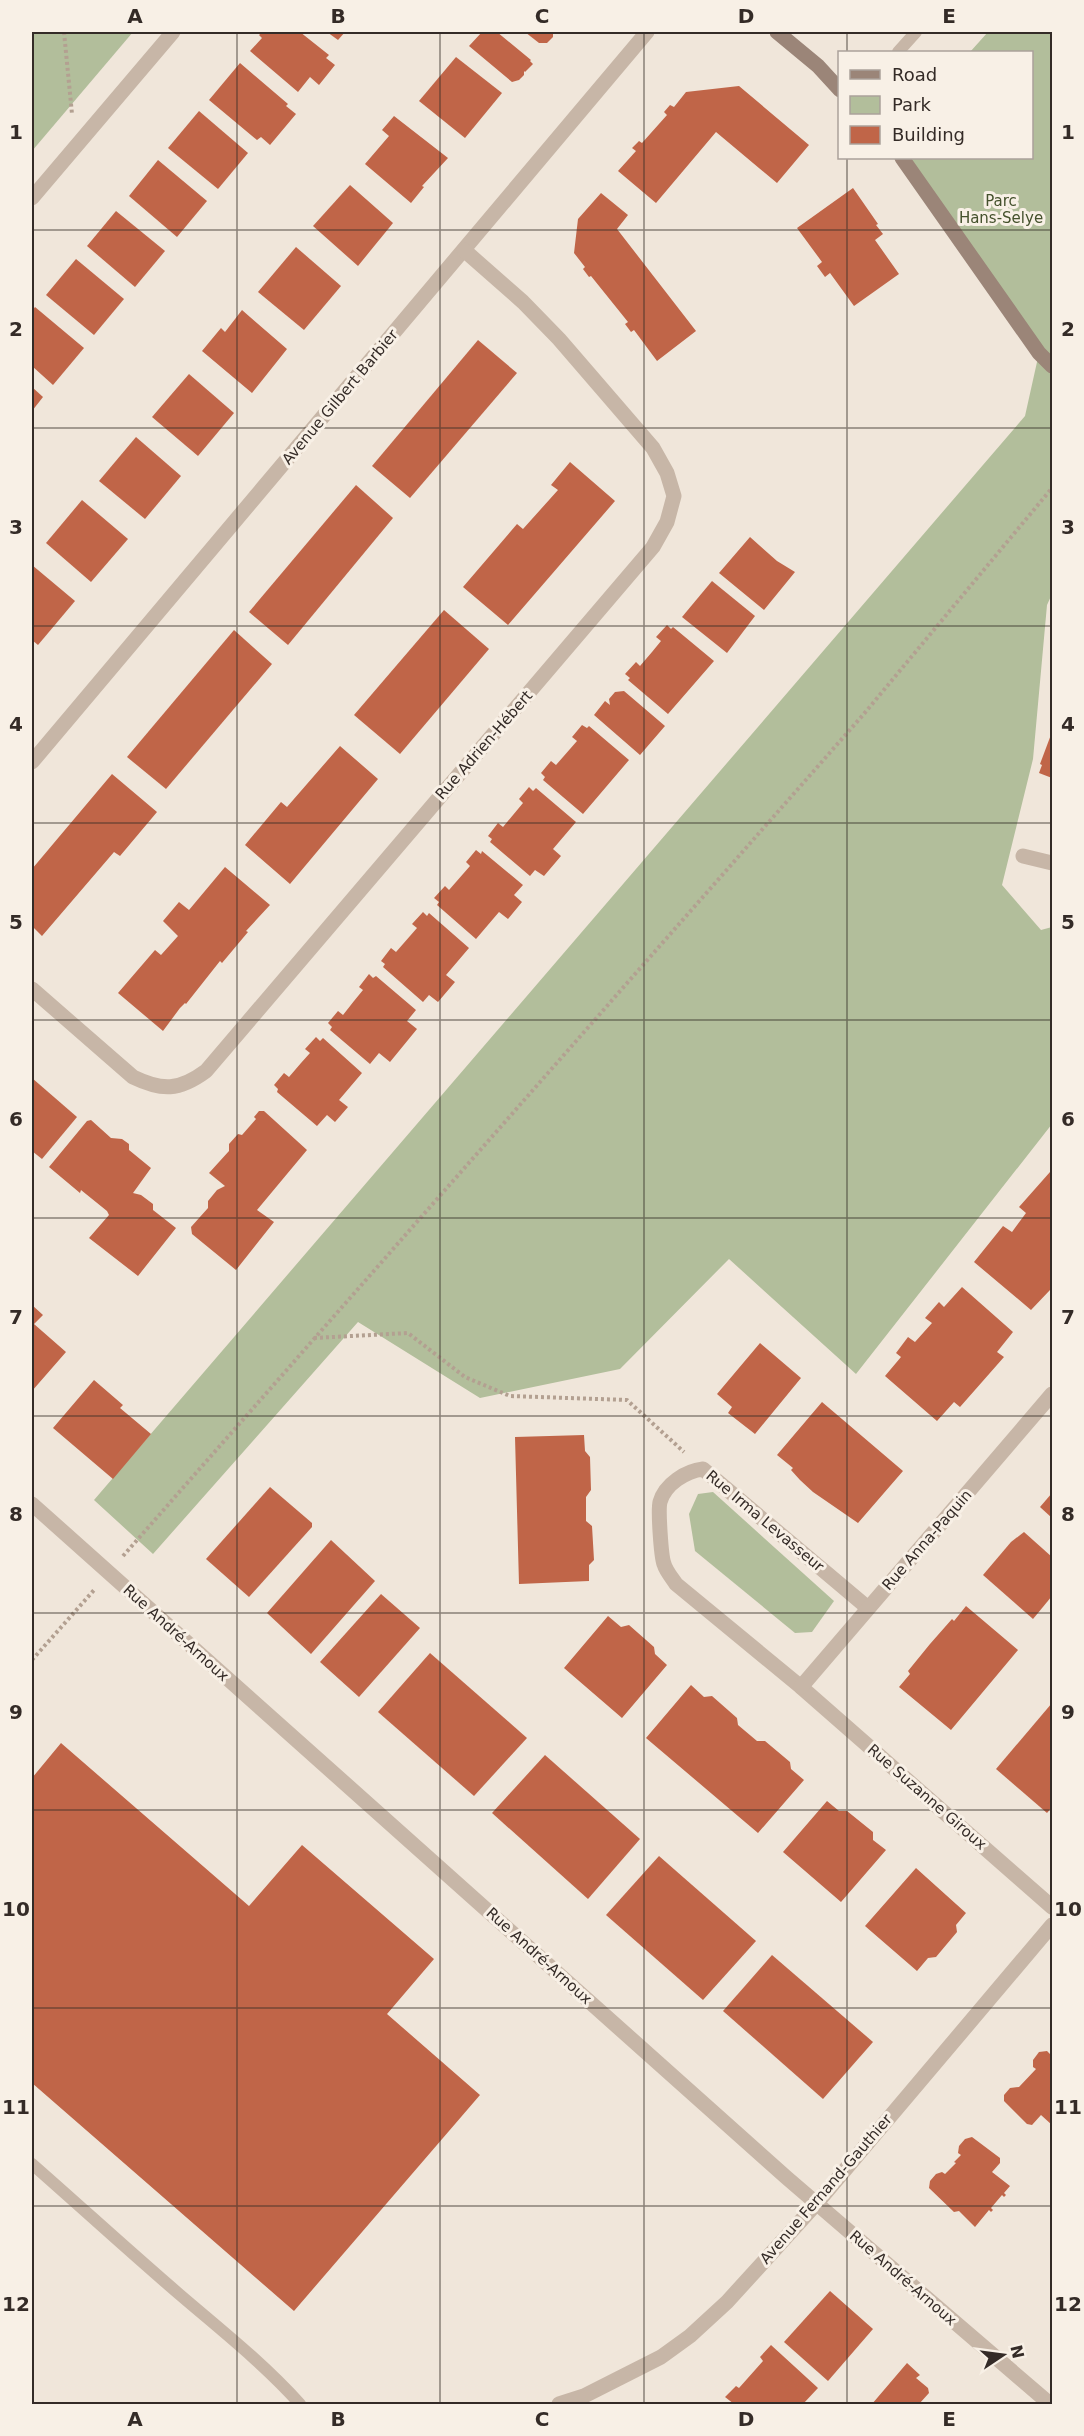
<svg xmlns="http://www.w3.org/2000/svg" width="1084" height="2436" font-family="'DejaVu Sans',sans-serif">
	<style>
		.green { fill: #b2be9b }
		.building { fill: #c06548 }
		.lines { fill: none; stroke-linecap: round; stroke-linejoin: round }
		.path { stroke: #b3a091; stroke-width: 4; stroke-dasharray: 3 3; stroke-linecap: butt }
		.lane { stroke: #c7b6a7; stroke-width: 12 }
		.street { stroke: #c7b6a7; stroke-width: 15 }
		.secondary { stroke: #9b8578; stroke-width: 15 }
		.grid { fill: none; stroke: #342b27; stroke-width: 1.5; stroke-opacity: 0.55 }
		.labels { text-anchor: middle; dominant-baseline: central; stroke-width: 6; stroke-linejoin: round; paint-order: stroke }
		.park-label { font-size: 15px; fill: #44512c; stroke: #f8f0e6 }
		.street-label { font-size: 15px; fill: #342b27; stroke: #f8f0e6 }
		.neatline { fill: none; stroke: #342b27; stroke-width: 2 }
		.grid-label { font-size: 20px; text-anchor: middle; font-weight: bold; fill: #342b27 }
	</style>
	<rect width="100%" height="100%" fill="#f0e6da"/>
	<g class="green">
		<polygon points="32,32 133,32 32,151"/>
		<polygon points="988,32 1052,32 1052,594 1047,605 1033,759 1002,885 1041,930 1052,927 1052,1124 856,1374 729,1259 620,1369 480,1398 358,1322 153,1554 94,1500 1025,416 1039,353 902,158 1032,158 1032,52 970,52"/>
		<polygon points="713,1492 834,1601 812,1632 795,1633 695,1551 689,1514 698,1494"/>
	</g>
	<g class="building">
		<polygon points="262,32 300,32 329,55 326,58 335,65 319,85 310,77 298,92 250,51 262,38 259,35"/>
		<polygon points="327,32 345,32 338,40"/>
		<polygon points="482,32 497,32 531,60 530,61 533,64 525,72 524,71 524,75 519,80 512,82 469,46"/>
		<polygon points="525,32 553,32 553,37 547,43 539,43"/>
		<polygon points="456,57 502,93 465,138 419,101"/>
		<polygon points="240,63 288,104 286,106 296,114 270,145 261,137 257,140 209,100"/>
		<polygon points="739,86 809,145 777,183 716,132 656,203 618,171 636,151 632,148 639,141 642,143 667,115 664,112 670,105 674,107 686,92"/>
		<polygon points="199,111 248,153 218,189 168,148"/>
		<polygon points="394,116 448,158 422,186 424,187 411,203 365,164 389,136 382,130"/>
		<polygon points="158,160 207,201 177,237 129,196"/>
		<polygon points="350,185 393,223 358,266 313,226"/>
		<polygon points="853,188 878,224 876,225 883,234 875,240 899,274 854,306 830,273 825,277 817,266 822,262 797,228"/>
		<polygon points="601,193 628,215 617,229 696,331 657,361 634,330 631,332 625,324 628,322 591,276 589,277 583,269 585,267 574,253 578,219"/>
		<polygon points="116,211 165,251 135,287 87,246"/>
		<polygon points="296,247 341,286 304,330 258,292"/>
		<polygon points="76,259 124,299 94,335 46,295"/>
		<polygon points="35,307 84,348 53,385 32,366 32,311"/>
		<polygon points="242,310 287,349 252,393 202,351 221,328 225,332"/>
		<polygon points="478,340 517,373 410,498 372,466"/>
		<polygon points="189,374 234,413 198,456 152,417"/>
		<polygon points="32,387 43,397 32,411"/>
		<polygon points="136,437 181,476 145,519 99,481"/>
		<polygon points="570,462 615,501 508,625 463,587 517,524 523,529 558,490 551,485"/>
		<polygon points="356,485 393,518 288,645 249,612"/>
		<polygon points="82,500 128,539 91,582 46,543"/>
		<polygon points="750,537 777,561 795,572 764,610 719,573"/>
		<polygon points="32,565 75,601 38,645 32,640"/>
		<polygon points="712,581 755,616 727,653 682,617"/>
		<polygon points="444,610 489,649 400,754 354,715"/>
		<polygon points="667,625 671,629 673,627 714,661 668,714 628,680 630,678 625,674 636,662 640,666 652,652 661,641 656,637"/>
		<polygon points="234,630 272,664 166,789 127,757"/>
		<polygon points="624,691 665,726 640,755 594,715 605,701 610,705 609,699 615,692"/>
		<polygon points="582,725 587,728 589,726 629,760 583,814 543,780 545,777 541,773 551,761 556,765 577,741 572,737"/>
		<polygon points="1052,732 1052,778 1039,773 1042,765 1040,764"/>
		<polygon points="340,746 378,779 290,884 245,845 281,802 287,807"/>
		<polygon points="112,774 157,812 120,856 114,852 42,936 32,926 32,869"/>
		<polygon points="529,787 533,791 536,788 576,822 553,849 561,856 544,876 535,870 530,876 490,842 492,839 488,836 498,823 503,827 523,803 519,799"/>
		<polygon points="476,850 481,854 482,851 523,885 514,895 522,902 508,919 499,912 476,939 437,905 439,902 434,898 445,886 449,890 470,866 466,862"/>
		<polygon points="225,867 270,905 246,931 248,932 222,963 220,961 186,1004 185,1003 180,1008 163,1031 118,993 155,950 161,955 178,936 163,921 179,902 189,910"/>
		<polygon points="423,912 427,916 429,913 469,948 446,975 455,982 438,1002 429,995 423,1002 383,967 385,964 381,961 391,948 396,952 417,928 412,924"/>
		<polygon points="369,974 373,978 376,976 416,1010 407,1021 417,1029 390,1062 379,1053 370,1064 330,1030 332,1027 328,1023 338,1011 343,1015 354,1001 363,990 359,987"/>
		<polygon points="316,1037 320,1041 323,1038 362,1073 339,1100 348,1107 335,1122 327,1115 317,1126 277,1092 278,1089 274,1085 284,1073 289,1077 301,1063 310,1053 305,1049"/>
		<polygon points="32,1078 77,1117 42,1159 32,1151"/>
		<polygon points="259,1111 264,1111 307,1150 257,1210 274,1222 236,1270 192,1234 191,1227 208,1208 208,1201 217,1190 225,1186 209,1173 229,1151 229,1144 238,1134 242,1135 256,1119 254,1117"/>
		<polygon points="91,1120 111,1138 122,1139 129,1144 129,1150 151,1168 133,1193 141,1195 153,1204 153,1210 176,1228 138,1276 89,1238 109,1215 107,1211 81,1190 80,1193 49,1167 87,1121"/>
		<polygon points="1050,1172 1052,1174 1052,1292 1050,1290 1031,1310 974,1262 1003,1226 1012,1232 1026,1213 1019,1207"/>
		<polygon points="962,1287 1013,1332 997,1352 1004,1357 960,1407 954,1402 937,1421 885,1376 901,1357 896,1353 908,1337 915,1342 932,1323 925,1318 939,1302 944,1307"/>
		<polygon points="32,1305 43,1315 34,1324 66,1352 32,1391"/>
		<polygon points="760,1343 801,1378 755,1434 728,1413 732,1407 717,1394"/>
		<polygon points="94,1380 123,1405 120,1408 151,1434 113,1479 53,1428"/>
		<polygon points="822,1402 903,1471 858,1523 813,1492 800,1480 791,1470 793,1468 777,1455"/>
		<polygon points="584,1435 585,1451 590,1457 591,1490 586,1497 586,1521 592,1526 594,1560 589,1565 589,1581 519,1584 515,1437"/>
		<polygon points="270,1487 312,1523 312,1527 249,1597 206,1559"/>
		<polygon points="1052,1493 1052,1518 1040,1507"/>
		<polygon points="1024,1532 1052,1557 1052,1596 1033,1619 983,1575 1011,1542"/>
		<polygon points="331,1540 375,1581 311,1654 267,1613"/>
		<polygon points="381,1594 420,1628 359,1697 320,1662"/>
		<polygon points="966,1606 1018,1650 951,1730 899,1687 910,1674 908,1671 930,1644 952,1619 954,1621"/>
		<polygon points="608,1616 621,1627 629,1625 654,1647 655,1654 667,1665 622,1718 564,1668"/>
		<polygon points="430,1653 527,1738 474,1796 378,1712"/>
		<polygon points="691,1685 704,1697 712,1696 737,1718 738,1725 757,1741 765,1741 790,1762 791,1769 804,1780 758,1833 646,1738"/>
		<polygon points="1052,1703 1052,1807 1047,1813 996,1769"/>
		<polygon points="61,1743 249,1906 302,1845 434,1959 387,2014 480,2095 294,2311 32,2083 32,1778"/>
		<polygon points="545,1755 640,1839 588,1899 492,1813"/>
		<polygon points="827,1801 839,1811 847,1811 873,1832 873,1840 886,1850 841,1902 783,1852"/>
		<polygon points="659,1856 756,1941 703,2000 606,1915"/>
		<polygon points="916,1868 966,1913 956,1925 957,1932 936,1957 928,1958 917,1971 865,1926"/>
		<polygon points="772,1955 873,2042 823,2099 723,2011"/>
		<polygon points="1047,2051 1052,2056 1052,2125 1041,2115 1032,2125 1027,2124 1004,2101 1004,2095 1010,2088 1019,2087 1036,2069 1033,2067 1033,2060 1039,2052"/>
		<polygon points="972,2137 1000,2158 1000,2163 992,2172 1010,2186 1004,2193 1006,2195 1004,2197 1002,2195 991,2208 993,2210 991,2212 989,2210 975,2227 959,2211 954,2212 929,2188 930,2181 936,2174 942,2172 945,2174 956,2163 954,2162 961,2155 958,2153 959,2146 965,2139"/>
		<polygon points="830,2291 873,2329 828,2381 784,2342"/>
		<polygon points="771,2345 818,2388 803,2404 734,2404 725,2397 736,2386 739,2388 763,2361 760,2357"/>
		<polygon points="907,2363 920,2375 916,2378 928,2388 929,2393 919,2404 872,2404"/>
	</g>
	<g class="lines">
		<g class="path">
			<polyline points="64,32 72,114"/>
			<polyline points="314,1338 408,1333 465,1377 510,1396 627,1400 684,1452"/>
			<polyline points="123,1556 863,715 1052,488"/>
			<polyline points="32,1660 95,1589"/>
		</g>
		<g class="lane">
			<polyline points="898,52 916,32"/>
			<path d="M32,2164C81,2207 129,2251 179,2294C221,2330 263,2363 300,2404"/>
		</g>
		<g class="street">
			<polyline points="32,198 173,32"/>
			<polyline points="32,762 647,32"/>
			<polyline points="1023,856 1052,863"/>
			<path d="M32,989L133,1077C162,1091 179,1091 206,1071L653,547L667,522L674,496L667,473L653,448L559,339L523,302L464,250"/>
			<polyline points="32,1504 787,2178 1050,2404"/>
			<path d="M868,1608L703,1469C686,1471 665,1484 660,1502C658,1510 661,1556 664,1564C666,1571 672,1578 676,1584L801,1687L1052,1907"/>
			<polyline points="801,1687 1052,1394"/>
			<polyline points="559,2404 584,2396 661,2357 690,2336 727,2302 817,2203 1052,1925"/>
		</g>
		<g class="secondary">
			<polyline points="777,32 818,66 840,90"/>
			<polyline points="902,158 1039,353 1052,366"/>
		</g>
	</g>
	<path class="grid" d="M237,32V2404M440,32V2404M644,32V2404M847,32V52M847,158V2404M32,230H1052M32,428H1052M32,626H1052M32,823H1052M32,1020H1052M32,1218H1052M32,1416H1052M32,1613H1052M32,1810H1052M32,2008H1052M32,2206H1052"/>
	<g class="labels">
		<g class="park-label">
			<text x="1001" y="201">Parc<tspan x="1001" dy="17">Hans-Selye</tspan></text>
		</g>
		<g class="street-label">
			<text transform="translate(340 397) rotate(-50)">Avenue Gilbert Barbier</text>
			<text transform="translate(484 745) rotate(-49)">Rue Adrien-Hébert</text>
			<text transform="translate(765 1521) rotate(40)">Rue Irma Levasseur</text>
			<text transform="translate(927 1540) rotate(-49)">Rue Anna-Paquin</text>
			<text transform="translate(176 1633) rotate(42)">Rue André-Arnoux</text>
			<text transform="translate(927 1797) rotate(41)">Rue Suzanne Giroux</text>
			<text transform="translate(539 1956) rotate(42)">Rue André-Arnoux</text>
			<text transform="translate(826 2189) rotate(-49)">Avenue Fernand-Gauthier</text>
			<text transform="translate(903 2278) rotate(41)">Rue André-Arnoux</text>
		</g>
	</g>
	<rect width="1084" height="2436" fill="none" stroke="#f8f0e6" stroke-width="66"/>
	<rect x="838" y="51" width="195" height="108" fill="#f8f0e6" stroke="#aaa19a" stroke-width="1.5"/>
	<rect x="850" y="70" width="30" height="9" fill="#9b8578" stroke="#aaa19a" stroke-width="1.5"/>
	<text x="892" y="81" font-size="18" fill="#342b27">Road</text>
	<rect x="850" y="96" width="30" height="18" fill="#b2be9b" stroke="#aaa19a" stroke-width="1.5"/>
	<text x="892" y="111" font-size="18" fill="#342b27">Park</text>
	<rect x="850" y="126" width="30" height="18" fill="#c06548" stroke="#aaa19a" stroke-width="1.5"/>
	<text x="892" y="141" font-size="18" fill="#342b27">Building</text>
	<g transform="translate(1003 2355) rotate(77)" stroke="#f8f0e6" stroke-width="4.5" paint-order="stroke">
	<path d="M0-4.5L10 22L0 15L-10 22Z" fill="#342b27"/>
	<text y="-9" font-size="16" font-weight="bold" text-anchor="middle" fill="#342b27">N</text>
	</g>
	<rect x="33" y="33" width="1018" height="2370" class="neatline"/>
	<g class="grid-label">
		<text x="135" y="23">A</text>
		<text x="338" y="23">B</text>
		<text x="542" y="23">C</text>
		<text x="746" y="23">D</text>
		<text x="949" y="23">E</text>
		<text x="16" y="139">1</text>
		<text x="1068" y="139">1</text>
		<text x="16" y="336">2</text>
		<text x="1068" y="336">2</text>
		<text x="16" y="534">3</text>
		<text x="1068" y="534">3</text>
		<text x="16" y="731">4</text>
		<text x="1068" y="731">4</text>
		<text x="16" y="929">5</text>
		<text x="1068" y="929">5</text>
		<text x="16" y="1126">6</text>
		<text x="1068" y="1126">6</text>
		<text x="16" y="1324">7</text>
		<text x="1068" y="1324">7</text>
		<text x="16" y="1521">8</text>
		<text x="1068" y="1521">8</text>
		<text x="16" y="1719">9</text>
		<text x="1068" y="1719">9</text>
		<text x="16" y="1916">10</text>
		<text x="1068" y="1916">10</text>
		<text x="16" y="2114">11</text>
		<text x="1068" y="2114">11</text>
		<text x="16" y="2311">12</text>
		<text x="1068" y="2311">12</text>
		<text x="135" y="2426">A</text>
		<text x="338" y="2426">B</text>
		<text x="542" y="2426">C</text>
		<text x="746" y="2426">D</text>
		<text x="949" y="2426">E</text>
	</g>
</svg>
